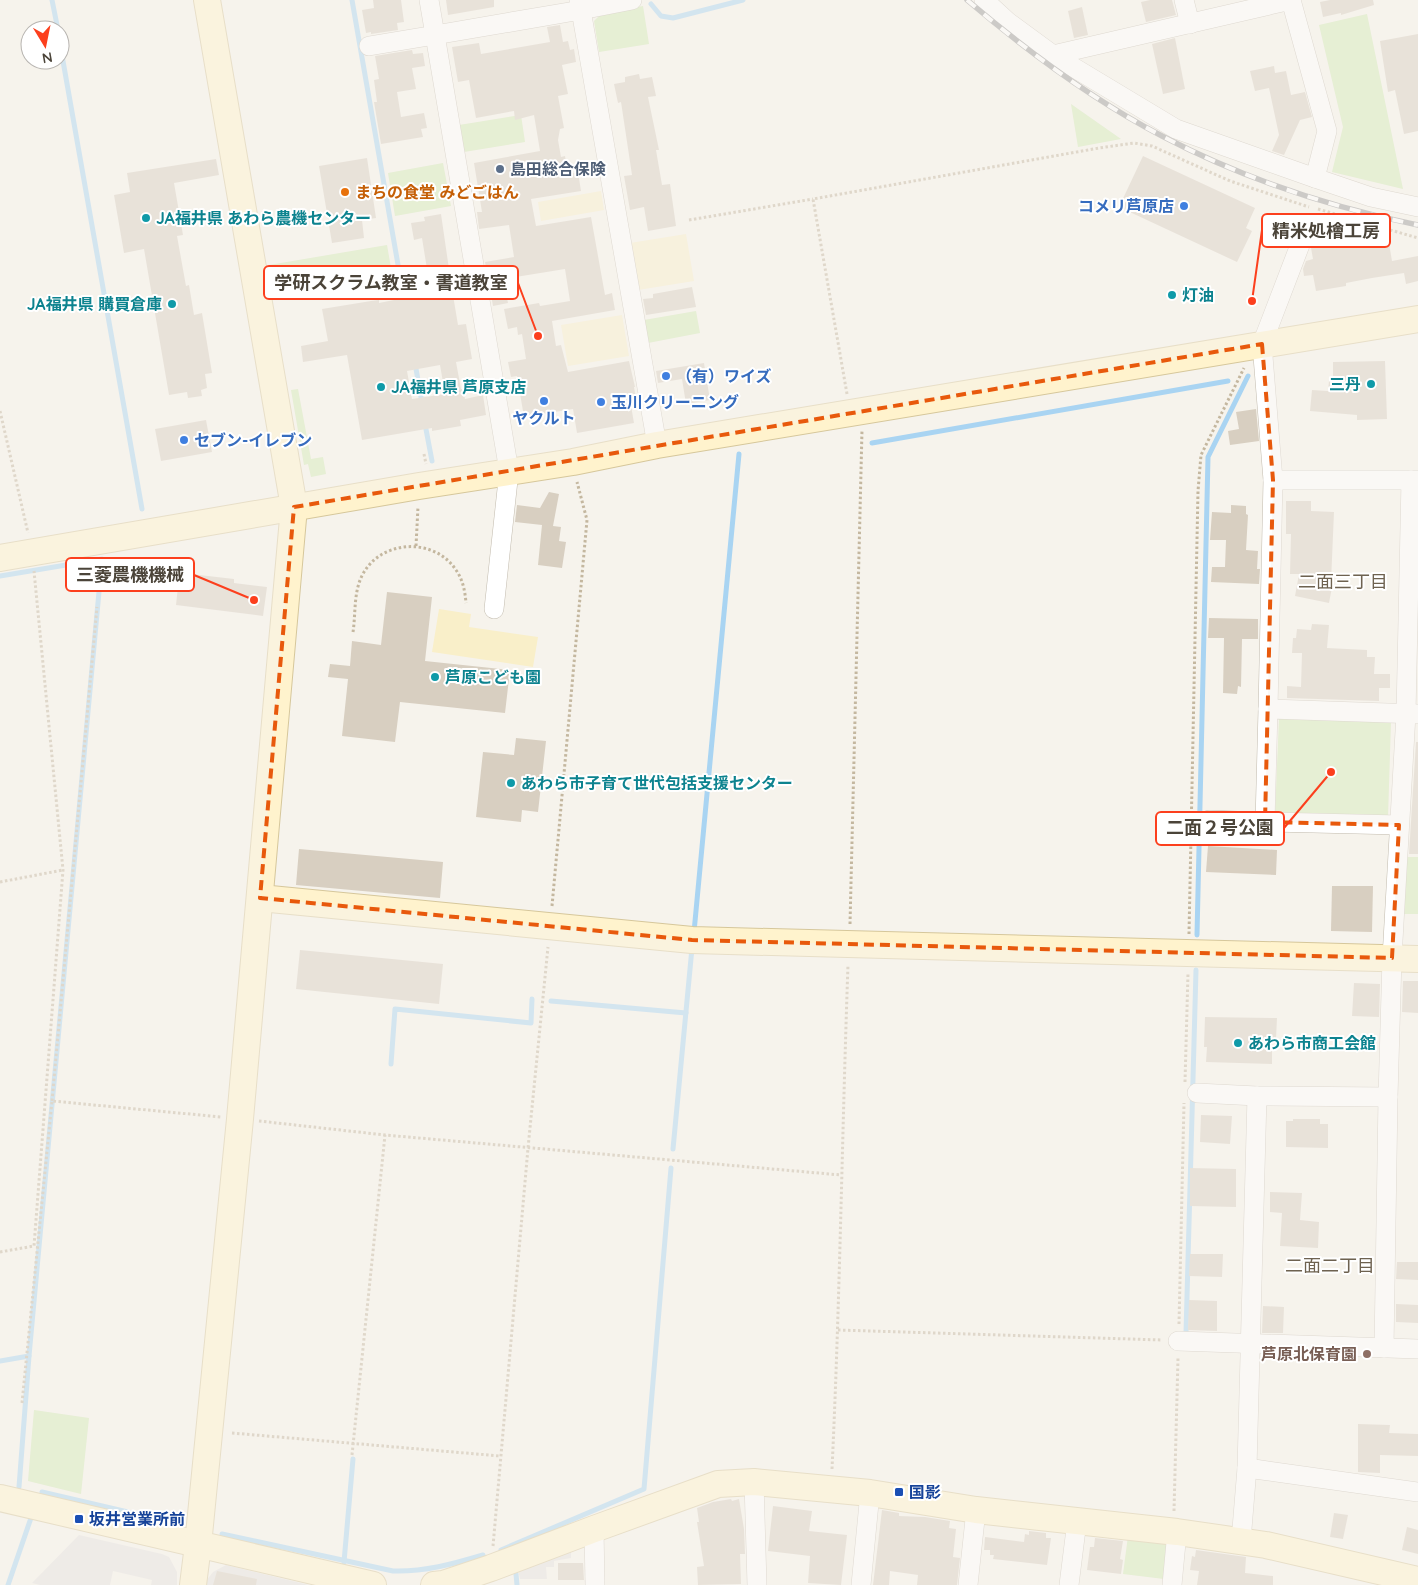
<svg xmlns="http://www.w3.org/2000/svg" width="1418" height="1585" font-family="Quicksand,'Noto Sans JP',sans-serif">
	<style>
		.green { fill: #d2eab5 }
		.sand { fill: #f9efc9 }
		.parking { fill: #e5e3e0 }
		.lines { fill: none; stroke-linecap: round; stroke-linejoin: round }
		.stream { stroke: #a9d4f2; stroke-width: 5 }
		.building { fill: #d8cfc1; fill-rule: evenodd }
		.street-casing { stroke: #c2bbae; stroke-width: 20 }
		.secondary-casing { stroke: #d6c79b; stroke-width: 28 }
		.path { stroke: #c4b79f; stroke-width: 3; stroke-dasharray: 2.5 2.5; stroke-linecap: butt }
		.street { stroke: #fff; stroke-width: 19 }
		.secondary { stroke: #fff3cd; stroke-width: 26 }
		.rail-casing { stroke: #9a9a9a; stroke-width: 5.5 }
		.rail { stroke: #fff; stroke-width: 4; stroke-dasharray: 11; stroke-linecap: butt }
		.marked { fill: none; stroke: #e8590c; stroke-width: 4; stroke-dasharray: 10 6; stroke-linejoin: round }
		.service-dot { fill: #5c6f8a; stroke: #fff; stroke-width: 2 }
		.food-dot { fill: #e8710a; stroke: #fff; stroke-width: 2 }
		.shop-dot { fill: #3f7fe0; stroke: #fff; stroke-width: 2 }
		.culture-dot { fill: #0f9aa8; stroke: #fff; stroke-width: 2 }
		.education-dot { fill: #8d6e63; stroke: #fff; stroke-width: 2 }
		.transit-dot { fill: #1a4fb4; stroke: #fff; stroke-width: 2 }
		.labels { text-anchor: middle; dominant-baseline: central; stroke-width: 4; stroke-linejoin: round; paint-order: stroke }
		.service-label { font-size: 16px; font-weight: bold; fill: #4e5e75; stroke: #fff; text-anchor: start }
		.food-label { font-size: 16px; font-weight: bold; fill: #c56008; stroke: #fff; text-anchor: start }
		.shop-label { font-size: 16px; font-weight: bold; fill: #366cbe; stroke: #fff; text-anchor: start }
		.culture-label { font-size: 16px; font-weight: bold; fill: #0d838f; stroke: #fff; text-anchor: start }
		.education-label { font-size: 16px; font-weight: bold; fill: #785e54; stroke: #fff; text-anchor: end }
		.transit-label { font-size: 16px; font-weight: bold; fill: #164399; stroke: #fff; text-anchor: start }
		.neighbourhood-label { font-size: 18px; fill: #6e6250; stroke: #fff }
		.leader { fill: none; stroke: #fc3f1d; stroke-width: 2 }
		.callout-dot { fill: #fc3f1d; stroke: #fff; stroke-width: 2 }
		.callout { fill: #fff; stroke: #fc3f1d; stroke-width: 2 }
		.callout-label { font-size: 18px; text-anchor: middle; font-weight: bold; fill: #4b4439 }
	</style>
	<rect width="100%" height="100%" fill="#f6f3ec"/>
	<g class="green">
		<polygon points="643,6 649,44 599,52 594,21 601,14"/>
		<polygon points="1367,14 1403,189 1332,172 1343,127 1319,25"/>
		<polygon points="1071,104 1121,139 1078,147"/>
		<polygon points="521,115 525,142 464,152 459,125"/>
		<polygon points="443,163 451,206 395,216 388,173"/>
		<polygon points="387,245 391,268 273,288 269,265"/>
		<polygon points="696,311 700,333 648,343 644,320"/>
		<polygon points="298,389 311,459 323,457 326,474 311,477 308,464 304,465 291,390"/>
		<polygon points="1279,718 1391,721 1388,818 1275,814"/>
		<polygon points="1406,857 1418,857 1418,914 1404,914"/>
		<polygon points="34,1410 89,1418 81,1494 28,1481"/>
		<polygon points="1128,1536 1168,1544 1164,1579 1123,1574"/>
	</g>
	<g class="sand">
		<polygon points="601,191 604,210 541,221 538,202"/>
		<polygon points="686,234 694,281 638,290 630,243"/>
		<polygon points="622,315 629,356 568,366 561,325"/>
		<polygon points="439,609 471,614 469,627 538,637 533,667 432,652"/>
	</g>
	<g class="parking">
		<polygon points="79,1535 162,1554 169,1557 177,1572 177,1585 151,1585 152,1580 113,1571 110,1585 40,1585 32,1583"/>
		<polygon points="571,1546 571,1558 554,1561 554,1567 546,1567 547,1579 520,1579 518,1570"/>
		<polygon points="226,1565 309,1585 204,1585 206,1581 213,1572"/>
	</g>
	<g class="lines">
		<g class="stream">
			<polyline points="52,0 58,30"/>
			<polyline points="352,0 405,305"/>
			<polyline points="651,4 661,16 673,18 743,0"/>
			<polyline points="60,44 142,509"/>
			<polyline points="415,363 422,403"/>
			<polyline points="425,424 432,461"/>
			<polyline points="872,443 1228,381"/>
			<polyline points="0,576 102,559 29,1356"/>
			<polyline points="694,932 739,454"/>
			<polyline points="1197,935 1208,457 1248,376"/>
			<polyline points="551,1001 686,1013"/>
			<polyline points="391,1064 395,1009 531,1023 532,999"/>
			<polyline points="673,1149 692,948"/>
			<polyline points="1186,1333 1196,970"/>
			<polyline points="0,1361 29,1356 19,1487"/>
			<polyline points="42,1492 175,1523"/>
			<path d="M222,1534L393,1571C424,1572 453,1564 483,1555"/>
			<polyline points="501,1550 644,1489 671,1168"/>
			<polyline points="344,1562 353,1459"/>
			<polyline points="516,1574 517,1585"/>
			<polyline points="8,1585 32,1515"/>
		</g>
	</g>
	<g class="building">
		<polygon points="373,0 401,0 404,22 397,23 398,30 371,34 371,32 366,33 362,10 374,8"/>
		<polygon points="446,0 494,0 494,7 448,15"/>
		<polygon points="1150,0 1172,0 1176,15 1146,22 1141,2"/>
		<polygon points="1330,0 1373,0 1374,5 1341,15 1341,13 1323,17 1320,2"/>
		<polygon points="1082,7 1088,35 1074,38 1068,11"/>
		<polygon points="560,25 563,42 568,41 570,50 574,49 576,62 562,65 568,94 558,96 564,128 560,129 558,140 561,157 565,156 568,174 578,172 581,191 531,199 536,226 591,217 605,295 612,293 615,310 552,321 556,346 561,345 568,372 629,361 635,387 634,387 636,399 630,400 634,423 577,433 573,409 524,417 517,376 511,377 508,362 526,359 522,334 518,335 517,327 508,329 504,309 539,303 540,306 570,301 565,269 503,279 508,303 493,306 490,289 496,278 488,279 485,262 514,257 509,225 479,229 477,212 482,212 474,163 540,151 534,115 515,120 514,111 476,118 469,80 458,82 452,47 479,43 481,54 550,42 547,27"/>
		<polygon points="1418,34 1418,131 1404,134 1395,90 1388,92 1380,41"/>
		<polygon points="1175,38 1185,89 1163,94 1152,44"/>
		<polygon points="412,50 413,54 423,53 425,66 412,68 416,89 397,92 401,117 424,113 427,128 421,129 423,137 381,144 374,102 377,102 374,80 379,79 375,56"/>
		<polygon points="1274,66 1275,73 1286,71 1291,95 1305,92 1312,117 1300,120 1284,155 1272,151 1279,135 1269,88 1255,91 1250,71"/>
		<polygon points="639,74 640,79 652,77 656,96 648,97 659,150 656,150 662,185 670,184 676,226 648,231 644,207 630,210 624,176 632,175 621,102 618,103 614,84 625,82 625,77"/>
		<polygon points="1143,156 1255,208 1246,228 1252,231 1237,262 1119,207"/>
		<polygon points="367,158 376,218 362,220 364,238 332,243 319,166"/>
		<polygon points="216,159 219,175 174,183 183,235 177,236 186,286 189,285 194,315 202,313 212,373 205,374 207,388 201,390 202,396 188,398 187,392 169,395 144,249 124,253 114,195 130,192 127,173"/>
		<path d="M441,214L449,269L463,266L465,282L451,283L458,325L466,324L472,359L456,362L461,389H463L465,399L483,395L486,415L460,420L461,426L432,431V428L362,440L347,355L303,362L301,346L328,341L322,309L371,301L379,300V303L414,296L410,272L427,269L422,238L414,240L411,223L425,221L424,217ZM440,365L445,394L412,399L407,371Z"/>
		<polygon points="1336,228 1365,238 1389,243 1392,261 1418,256 1418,281 1406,284 1404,273 1372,278 1346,283 1346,286 1316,291 1313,275 1304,276 1303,269 1306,261 1313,259 1311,248 1317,232"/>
		<polygon points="692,287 696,307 646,315 643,299 653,298 653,294"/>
		<polygon points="1385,361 1387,419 1357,420 1357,415 1310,411 1312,390 1328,391 1329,381 1333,381 1333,362"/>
		<polygon points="704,363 710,400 686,404 682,379 658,383 656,371"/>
		<polygon points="1256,409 1259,441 1230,445 1228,431 1239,429 1236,412"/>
		<polygon points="206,420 212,452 161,461 155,429"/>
		<polygon points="549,492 559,494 553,526 561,527 559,541 566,542 562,568 538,565 542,525 515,522 517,505 540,508"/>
		<polygon points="1286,501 1311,501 1311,511 1334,512 1331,582 1333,582 1329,603 1295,596 1299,574 1290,574 1291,534 1286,534"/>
		<polygon points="1231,505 1246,506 1246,514 1248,515 1246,550 1258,551 1257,569 1260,569 1259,584 1211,582 1212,567 1225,567 1226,540 1210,540 1212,512 1231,513"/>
		<polygon points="182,573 234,579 234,583 267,587 263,616 176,605 179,577 182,577"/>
		<polygon points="387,592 432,597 425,661 510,670 505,713 400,702 395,742 342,736 348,679 328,677 330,664 350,666 352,641 381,645"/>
		<polygon points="1209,618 1258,619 1258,639 1242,639 1241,687 1238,686 1237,694 1223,693 1224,638 1208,638"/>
		<polygon points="1312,624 1329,625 1327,648 1367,650 1367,657 1375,657 1374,674 1390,674 1390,688 1379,688 1379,701 1287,698 1287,686 1301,687 1302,653 1292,653 1293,638 1296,638 1297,629 1311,630"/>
		<polygon points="516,738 546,741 538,812 522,810 521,822 476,817 483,752 514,755"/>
		<polygon points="1416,742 1418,742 1418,854 1409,854"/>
		<polygon points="1208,846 1277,850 1276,875 1206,872"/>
		<polygon points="299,849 443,862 440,898 296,885"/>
		<polygon points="1332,886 1373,886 1372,932 1331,931"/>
		<polygon points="300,950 443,964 439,1004 296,989"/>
		<polygon points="1403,981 1418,981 1418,1013 1402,1012"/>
		<polygon points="1354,983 1380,984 1379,1017 1352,1016"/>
		<polygon points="1205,1017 1277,1018 1276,1039 1272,1039 1272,1064 1206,1062 1207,1047 1204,1047"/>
		<polygon points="1201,1115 1232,1116 1230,1144 1200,1142"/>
		<polygon points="1293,1119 1320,1119 1320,1124 1328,1124 1328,1148 1286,1147 1286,1121 1293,1121"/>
		<polygon points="1190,1168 1236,1169 1236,1207 1190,1206"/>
		<polygon points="1270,1192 1302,1193 1300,1220 1319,1222 1318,1248 1280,1246 1282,1213 1270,1212"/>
		<polygon points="1190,1254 1223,1254 1222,1277 1189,1276"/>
		<polygon points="1397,1262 1418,1262 1418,1280 1396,1279"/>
		<polygon points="1189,1300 1217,1301 1217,1331 1188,1330"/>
		<polygon points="1396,1304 1418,1305 1418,1323 1396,1322"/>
		<polygon points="1263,1306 1284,1307 1283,1333 1262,1333"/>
		<polygon points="1358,1424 1390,1425 1389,1433 1418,1434 1418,1456 1380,1455 1380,1473 1358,1472"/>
		<polygon points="731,1499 732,1501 739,1499 744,1529 745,1554 740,1554 741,1584 698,1585 697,1567 704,1566 697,1522 699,1522 697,1508 713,1502"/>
		<polygon points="773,1506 812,1511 809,1531 847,1535 841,1585 808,1583 810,1556 768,1551"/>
		<polygon points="882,1510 899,1513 899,1516 925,1517 950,1521 949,1528 956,1529 953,1557 960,1558 957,1585 917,1585 918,1575 890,1571 889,1585 873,1585"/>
		<polygon points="1334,1513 1348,1515 1343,1539 1330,1537"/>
		<polygon points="1407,1527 1418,1530 1418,1554 1402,1550"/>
		<polygon points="1029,1531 1046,1533 1046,1538 1051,1538 1047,1565 993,1559 994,1555 990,1555 990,1550 984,1550 985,1537 1024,1542 1025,1534 1029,1535"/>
		<polygon points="1095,1538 1123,1541 1120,1559 1123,1560 1121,1574 1087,1570 1090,1547 1094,1547"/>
		<polygon points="1196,1550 1246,1557 1245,1573 1273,1576 1273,1585 1197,1585 1199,1571 1190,1570 1192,1556 1195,1557"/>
		<polygon points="558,1563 583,1563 584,1580 558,1580"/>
		<polygon points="217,1571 257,1579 256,1585 213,1585"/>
	</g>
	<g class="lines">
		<g class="street-casing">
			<g id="street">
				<polyline points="579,0 581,10 632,0"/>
				<polyline points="984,0 1008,22 1053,55"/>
				<polyline points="1184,0 1190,24"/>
				<polygon points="1291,0 1327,131 1315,178 1176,129 1053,55"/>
				<polyline points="369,46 435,35 429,0"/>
				<polyline points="1315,178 1371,197 1418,207"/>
				<polyline points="1273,480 1418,480"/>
				<polyline points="494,609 509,471 435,35 581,10 657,445"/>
				<polyline points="1268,709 1273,480 1262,344 1308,224"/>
				<polyline points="1209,820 1265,822"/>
				<polyline points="1399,825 1265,822 1268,709 1418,714"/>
				<polyline points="1197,1093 1257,1096"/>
				<polyline points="1178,1341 1418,1349"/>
				<polyline points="1384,1348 1388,1097 1392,958 1406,714 1411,480"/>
				<polyline points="1247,1468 1418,1492"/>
				<polyline points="754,1482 757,1585"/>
				<polyline points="594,1529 595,1585"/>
				<polyline points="1241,1541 1247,1468 1257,1096 1388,1097"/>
				<polyline points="861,1585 870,1493"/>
				<polyline points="968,1585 976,1510"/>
				<polyline points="1069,1585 1077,1521"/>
				<polyline points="1172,1585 1177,1532"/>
			</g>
		</g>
		<g class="secondary-casing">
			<g id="secondary">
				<polyline points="0,558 419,486 573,462 657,445 1418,319"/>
				<polyline points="260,898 692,940 1418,959"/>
				<polyline points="0,1498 373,1585"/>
				<polyline points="193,1585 198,1545 240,1119 294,507 207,0"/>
				<polyline points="434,1585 443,1584 491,1568 594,1529 718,1484 754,1482 870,1493 976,1510 1177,1532 1266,1545 1418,1580"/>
			</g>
		</g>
		<g class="path">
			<polyline points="1318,209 1418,238"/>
			<polyline points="689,220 813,199"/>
			<polyline points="847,394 813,199 1099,148 1134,143 1152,146 1230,181 1309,207"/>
			<polyline points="0,411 28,533"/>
			<polyline points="424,454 426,464"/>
			<polyline points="416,546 418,507"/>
			<path d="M353,632C356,613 353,590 364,572C384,539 435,538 456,570C463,580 465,591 466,603"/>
			<polyline points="0,882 63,870"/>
			<polyline points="552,906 587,520 577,482"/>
			<polyline points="850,924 862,430"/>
			<polyline points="1189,934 1198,491 1201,455 1244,368"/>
			<polyline points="1185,1082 1188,973"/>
			<polyline points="52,1101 97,607"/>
			<polyline points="259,1121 385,1135 841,1175"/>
			<polyline points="0,1252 34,1246 63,870 34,571"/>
			<polyline points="1179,1324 1184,1103"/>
			<polyline points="838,1330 1162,1340"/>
			<polyline points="22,1403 52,1101 221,1117"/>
			<polyline points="232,1433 500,1456"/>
			<polyline points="352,1455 385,1135"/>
			<path d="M832,1469C840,1301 842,1133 848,965"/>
			<polyline points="1174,1511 1178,1358"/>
			<polyline points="493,1546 528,1148 548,947"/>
		</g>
		<use href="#street" class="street"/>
		<use href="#secondary" class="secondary"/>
		<g class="rail-casing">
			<path id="rail" d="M967,0C1027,51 1091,99 1162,136C1242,178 1329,207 1418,225"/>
		</g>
		<use href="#rail" class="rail"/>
	</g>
	<path d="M0 0H1418V1585H0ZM1262,344L1273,480L1265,822L1399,825L1392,958L692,940L260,898L294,507Z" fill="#f6f3ec" fill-opacity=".55" fill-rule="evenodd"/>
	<path class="marked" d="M1262,344L1273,480L1265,822L1399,825L1392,958L692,940L260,898L294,507Z"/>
	<circle class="service-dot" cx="500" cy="169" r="5"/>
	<circle class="food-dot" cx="345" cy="192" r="5"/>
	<g class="shop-dot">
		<circle cx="1184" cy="206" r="5"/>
		<circle cx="666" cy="376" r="5"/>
		<circle cx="544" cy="401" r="5"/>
		<circle cx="601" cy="402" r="5"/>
		<circle cx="184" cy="440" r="5"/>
	</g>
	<g class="culture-dot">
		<circle cx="146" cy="218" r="5"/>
		<circle cx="1172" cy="295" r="5"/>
		<circle cx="172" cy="304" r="5"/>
		<circle cx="1371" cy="384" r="5"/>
		<circle cx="381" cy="387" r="5"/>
		<circle cx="435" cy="677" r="5"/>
		<circle cx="511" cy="783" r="5"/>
		<circle cx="1238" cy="1043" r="5"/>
	</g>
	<circle class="education-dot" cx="1367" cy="1354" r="5"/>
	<g class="transit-dot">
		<rect x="894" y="1487" width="10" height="10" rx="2.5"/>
		<rect x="74" y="1514" width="10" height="10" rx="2.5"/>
	</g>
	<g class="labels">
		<g class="service-label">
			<text x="510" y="169">島田総合保険</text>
		</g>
		<g class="food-label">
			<text x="355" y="192">まちの食堂 みどごはん</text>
		</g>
		<g class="shop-label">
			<text x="1174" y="206" text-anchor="end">コメリ芦原店</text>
			<text x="676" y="376">（有）ワイズ</text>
			<text x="611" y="402">玉川クリーニング</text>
			<text x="544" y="418" text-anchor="middle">ヤクルト</text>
			<text x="194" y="440">セブン-イレブン</text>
		</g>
		<g class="culture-label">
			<text x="156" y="218">JA福井県 あわら農機センター</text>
			<text x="1182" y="295">灯油</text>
			<text x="162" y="304" text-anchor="end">JA福井県 購買倉庫</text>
			<text x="1361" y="384" text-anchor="end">三丹</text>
			<text x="391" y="387">JA福井県 芦原支店</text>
			<text x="445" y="677">芦原こども園</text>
			<text x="521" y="783">あわら市子育て世代包括支援センター</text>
			<text x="1248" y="1043">あわら市商工会館</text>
		</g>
		<g class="education-label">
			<text x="1357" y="1354">芦原北保育園</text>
		</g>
		<g class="transit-label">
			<text x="909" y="1492">国影</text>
			<text x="89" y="1519">坂井営業所前</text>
		</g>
		<g class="neighbourhood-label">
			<text x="1343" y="581">二面三丁目</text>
			<text x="1330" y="1265">二面二丁目</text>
		</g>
	</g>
	<path class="leader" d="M1252 301L1262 230M538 336L518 283M254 600L194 575M1331 772L1284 828"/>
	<g class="callout-dot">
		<circle cx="1252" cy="301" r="5"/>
		<circle cx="538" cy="336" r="5"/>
		<circle cx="254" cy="600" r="5"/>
		<circle cx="1331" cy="772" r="5"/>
	</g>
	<g class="callout">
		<rect x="1262" y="214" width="128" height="33" rx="5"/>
		<rect x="264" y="266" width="254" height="33" rx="5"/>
		<rect x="66" y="558" width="128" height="33" rx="5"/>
		<rect x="1156" y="812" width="128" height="33" rx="5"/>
	</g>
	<g class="callout-label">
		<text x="1326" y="237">精米処檜工房</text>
		<text x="391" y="289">学研スクラム教室・書道教室</text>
		<text x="130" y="581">三菱農機機械</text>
		<text x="1220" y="834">二面２号公園</text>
	</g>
	<g transform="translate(45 45) rotate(170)"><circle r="24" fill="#ffffff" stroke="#b7b4b0"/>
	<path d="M0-4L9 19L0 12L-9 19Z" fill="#fc3f1d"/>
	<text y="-8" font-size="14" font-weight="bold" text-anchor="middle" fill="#4b4439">N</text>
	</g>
</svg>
